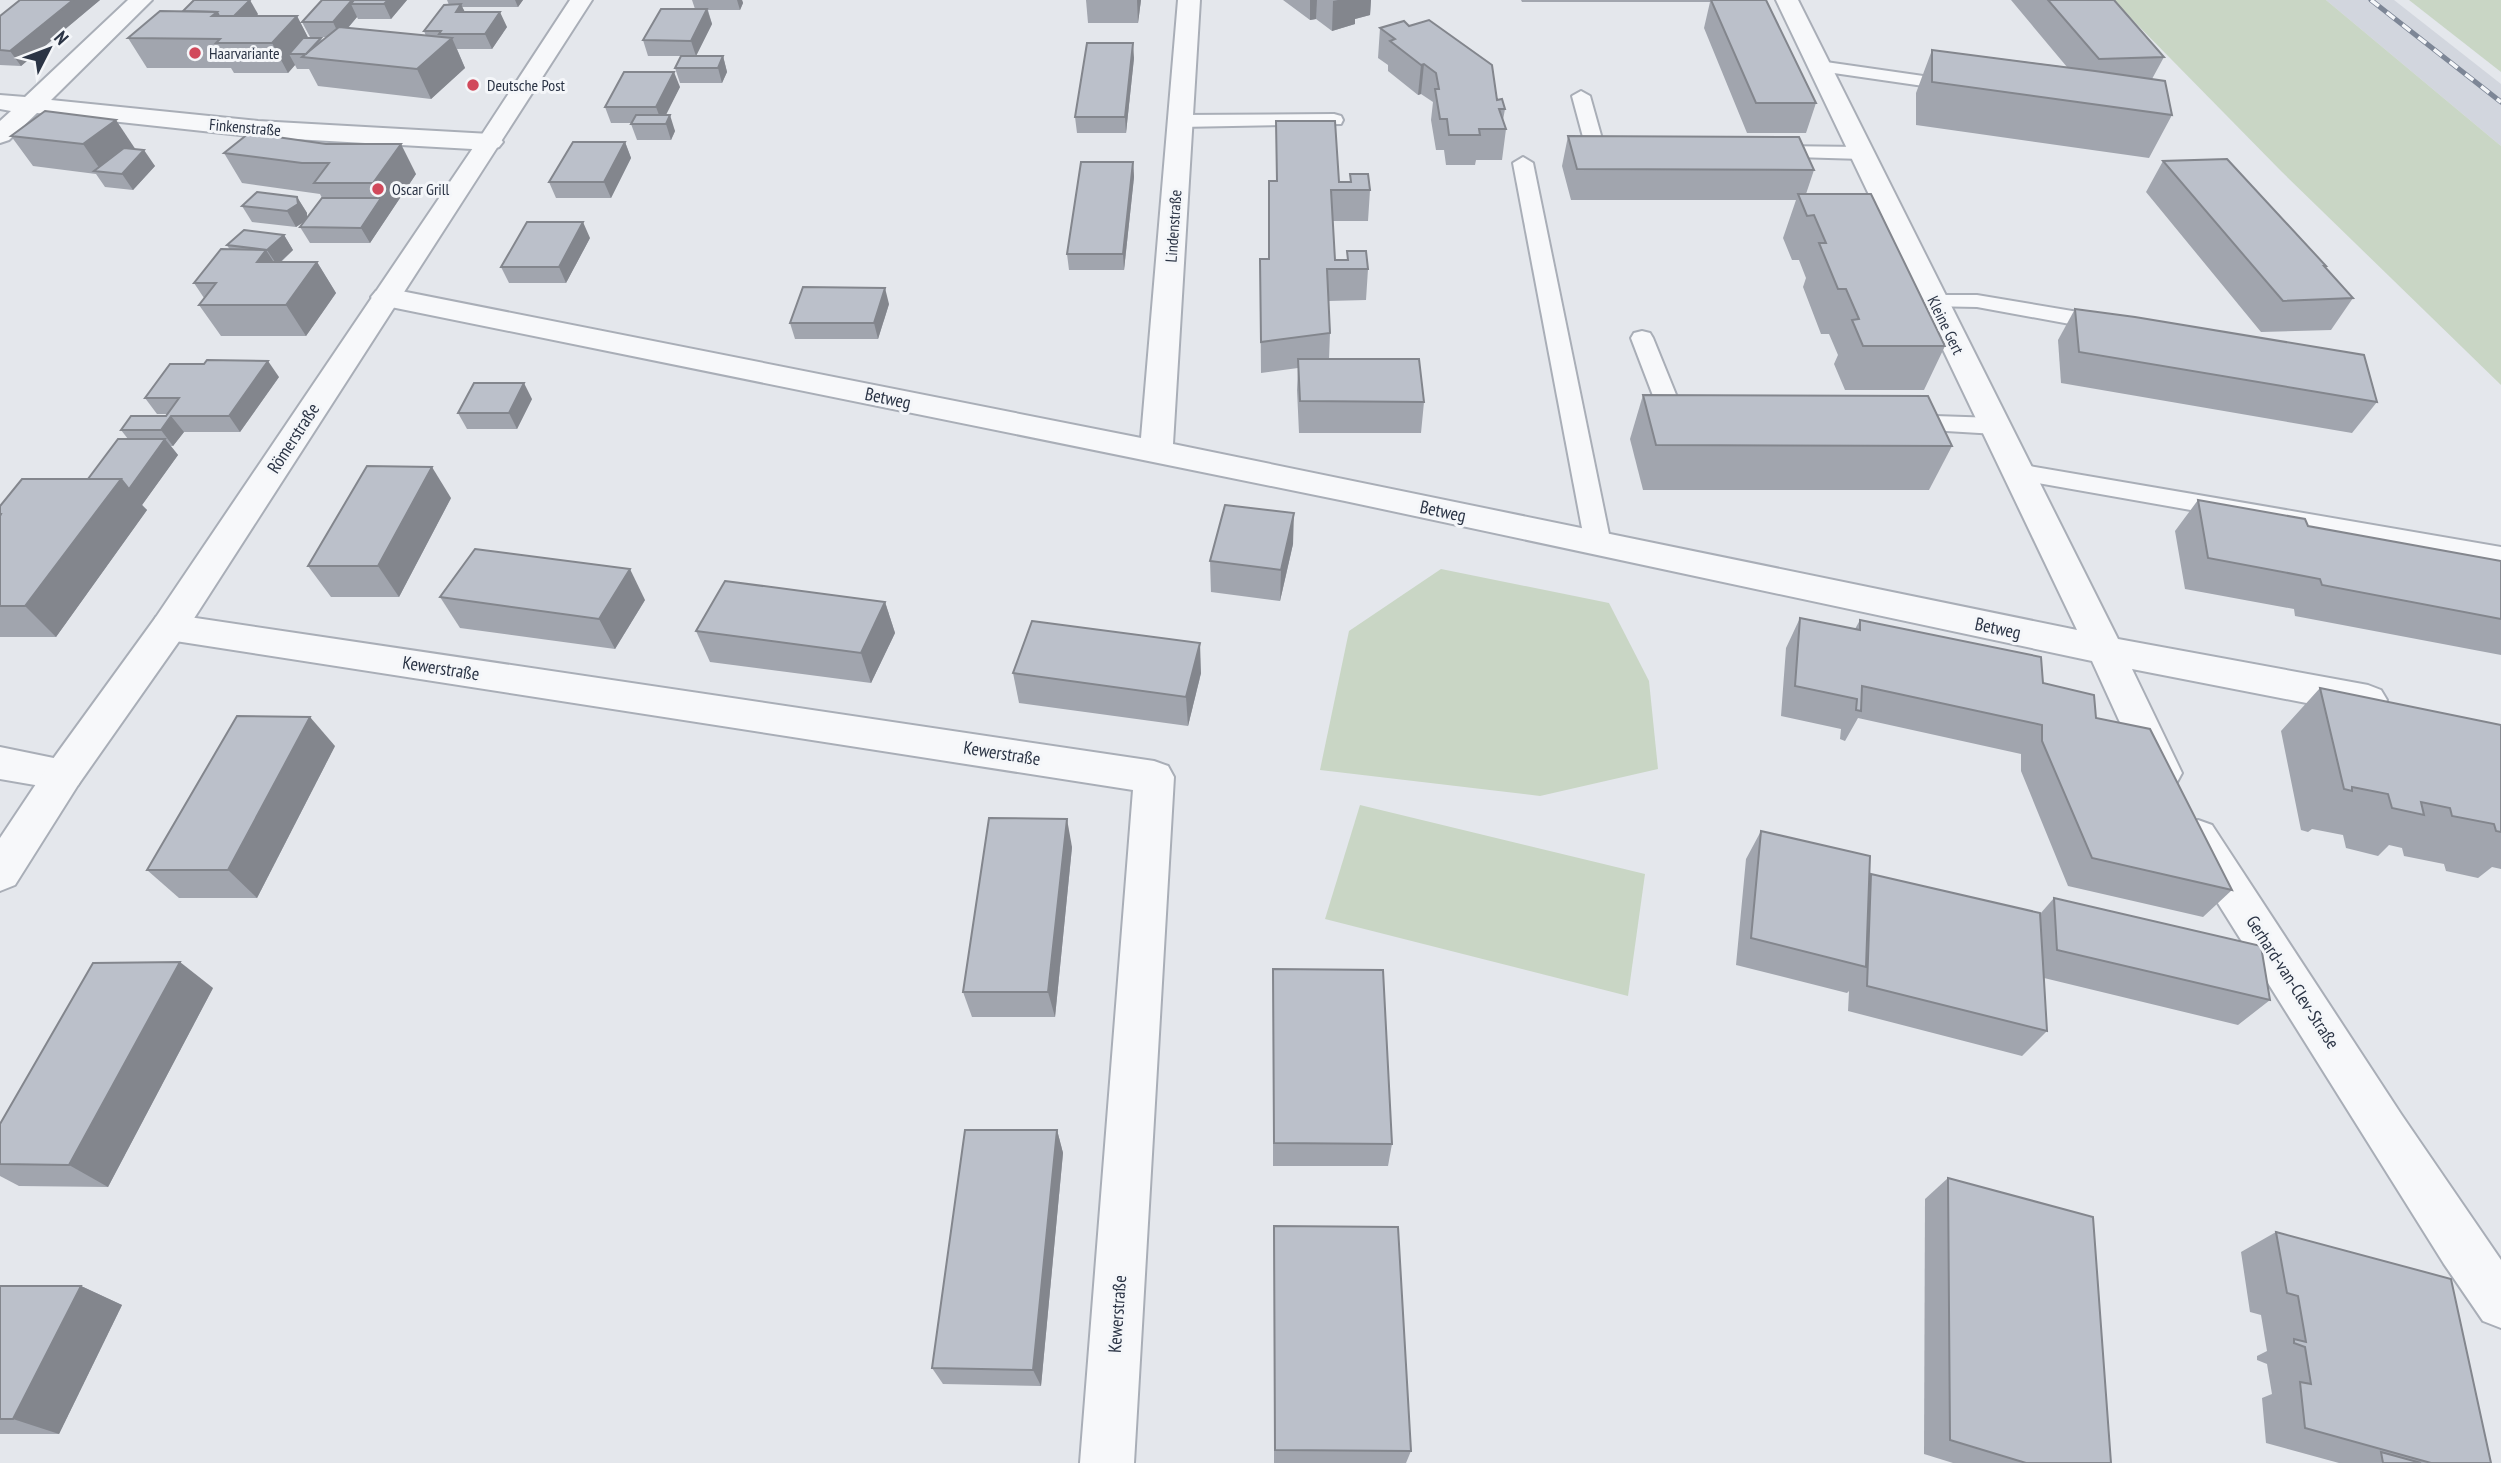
<svg xmlns="http://www.w3.org/2000/svg" width="2501" height="1463" font-family="'PT Sans Narrow',sans-serif">
	<style>
		.built { fill: #d2d6de }
		.green { fill: #c9d6c5 }
		.lines { fill: none; stroke-linecap: round; stroke-linejoin: round }
		.service-casing { stroke: #a9aeb7; stroke-width: 4 }
		.minor-casing { stroke: #a9aeb7; stroke-width: 4 }
		.tertiary-casing { stroke: #a9aeb7; stroke-width: 4 }
		.service { fill: #f7f8fa; fill-rule: evenodd }
		.minor { fill: #f7f8fa; fill-rule: evenodd }
		.tertiary { fill: #f7f8fa; fill-rule: evenodd }
		.rail-casing { stroke: #7d8696; stroke-width: 5 }
		.rail { stroke: #f4f6f9; stroke-width: 3.5; stroke-dasharray: 10; stroke-linecap: butt }
		.wall { fill: #a1a5ae }
		.shaded-wall { fill: #83868d }
		.building { fill: #bbc0ca; stroke: #83868d; stroke-width: 2 }
		.poi-dot { fill: #d1495b; stroke: #f4f6f9; stroke-width: 2.5 }
		.labels { text-anchor: middle; dominant-baseline: central; stroke-width: 6; stroke-linejoin: round; paint-order: stroke }
		.far-poi-label { font-size: 16px; fill: #2b3445; stroke: #f4f6f9; text-anchor: start }
		.far-street-label { font-size: 16px; fill: #2b3445; stroke: #f4f6f9 }
		.street-label { font-size: 18px; fill: #2b3445; stroke: #f4f6f9 }
	</style>
	<rect width="100%" height="100%" fill="#e4e7ec"/>
	<polygon class="built" points="2326,0 2394,0 2501,84 2501,146"/>
	<g class="green">
		<polygon points="2113,0 2326,0 2501,146 2501,385 2282,172"/>
		<polygon points="2409,0 2501,0 2501,72"/>
		<polygon points="1441,569 1609,603 1649,681 1658,769 1540,796 1320,770 1349,631"/>
		<polygon points="1360,805 1645,874 1628,996 1325,919"/>
	</g>
	<g class="lines">
		<g class="service-casing">
			<g id="service">
				<polygon points="1819,61 1958,81 1967,86 1958,91 1813,70 1810,66 1813,62"/>
				<polygon points="1581,91 1590,96 1604,146 1623,148 1625,152 1623,156 1596,158 1587,152 1572,96"/>
				<polygon points="1334,114 1341,116 1343,120 1341,124 1180,127 1171,121 1180,115"/>
				<polygon points="1769,146 1862,147 1871,153 1862,159 1762,156 1760,152"/>
				<polygon points="1523,157 1533,163 1611,544 1607,550 1598,553 1589,550 1585,544 1513,163"/>
				<polygon points="1934,295 1977,295 2108,317 2116,319 2119,324 2116,329 2108,331 1977,307 1926,306 1923,301 1926,296"/>
				<polygon points="1642,331 1650,333 1653,338 1681,407 1697,410 1701,415 1697,420 1689,422 1664,419 1660,414 1631,338 1634,333"/>
				<polygon points="1904,415 1996,418 2004,421 2008,426 2004,431 1996,434 1896,428 1892,423 1896,418"/>
				<polygon points="2018,464 2501,547 2501,565 2010,478 2006,472 2010,466"/>
			</g>
		</g>
		<g class="minor-casing">
			<g id="minor">
				<polygon points="128,0 152,0 51,100 258,121 490,134 499,137 503,142 499,147 490,150 258,137 37,113 9,140 0,143 0,121 11,111 0,109 0,95 25,97"/>
				<polygon points="1178,0 1200,0 1173,444 2077,630 1776,0 1798,0 2118,639 2368,685 2381,690 2387,700 2381,710 2368,715 2132,669 2182,773 2176,784 2162,789 2148,784 2092,661 1345,501 386,306 376,303 371,297 376,291 386,288 1141,438"/>
				<polygon points="169,614 1154,761 1168,766 1174,777 1134,1463 1080,1463 1133,790 169,640 156,637 151,627 156,617"/>
				<polygon points="0,747 78,763 84,774 78,785 64,790 0,779"/>
				<polygon points="2198,820 2212,825 2401,1114 2501,1260 2501,1328 2483,1321 2444,1264 2184,849 2178,837 2184,825"/>
			</g>
		</g>
		<g class="tertiary-casing">
			<polygon id="tertiary" points="570,0 592,0 182,637 78,785 15,885 0,891 0,838 50,763 156,617 477,142"/>
		</g>
		<use href="#service" class="service"/>
		<use href="#minor" class="minor"/>
		<use href="#tertiary" class="tertiary"/>
		<g class="rail-casing">
			<polyline id="rail" points="2371,0 2501,102"/>
		</g>
		<use href="#rail" class="rail"/>
	</g>
	<g class="wall">
		<polygon points="20,0 100,0 21,66 0,65 0,16"/>
		<polygon points="314,0 407,0 391,19 358,19 357,17 348,28 426,36 424,31 449,5 447,0 523,0 518,7 462,7 465,12 507,27 492,49 457,49 465,68 431,99 318,86 309,69 297,69 295,65 288,73 234,73 231,68 147,68 128,38 258,14 257,16 297,16 308,38 321,38 322,41 327,37 310,37 302,22 322,0"/>
		<polygon points="692,0 742,0 743,3 740,10 708,10 712,24 696,56 648,56 643,40 695,9"/>
		<polygon points="1086,0 1141,0 1138,23 1088,23"/>
		<polygon points="1283,0 1371,0 1370,15 1355,19 1355,24 1332,31 1316,19 1310,20"/>
		<polygon points="1521,0 1766,0 1816,103 1806,133 1747,133 1704,28 1710,2 1522,2"/>
		<polygon points="2011,0 2114,0 2164,57 2152,79 2172,115 2149,158 1916,125 1916,93 1932,50 2067,67"/>
		<polygon points="1380,28 1497,100 1505,109 1503,120 1506,129 1502,160 1476,160 1475,165 1446,165 1444,150 1436,150 1431,120 1433,102 1421,94 1418,95 1388,71 1388,65 1378,58"/>
		<polygon points="723,56 727,72 722,83 680,83 675,68"/>
		<polygon points="1134,58 1126,133 1077,133 1075,117"/>
		<polygon points="680,87 665,115 675,131 671,140 637,140 631,124 632,123 611,123 605,107"/>
		<polygon points="1276,121 1339,182 1350,182 1350,174 1370,190 1368,221 1333,221 1335,260 1347,260 1347,251 1368,269 1366,300 1328,301 1330,333 1329,359 1424,402 1421,433 1299,433 1297,390 1298,368 1261,373 1260,259 1269,259 1276,181"/>
		<polygon points="249,133 416,174 370,243 310,243 300,227 304,221 296,227 252,222 242,206 297,197 307,213 307,218 322,198 320,194 242,183 224,153"/>
		<polygon points="11,136 136,149 155,166 133,190 105,187 96,174 33,166"/>
		<polygon points="1568,136 1814,170 1806,194 1945,346 1924,390 1845,390 1834,364 1838,355 1829,334 1821,334 1803,287 1806,278 1799,260 1792,260 1783,238 1796,200 1571,200 1562,166"/>
		<polygon points="625,142 631,158 611,198 556,198 549,182"/>
		<polygon points="2163,161 2326,266 2325,267 2353,298 2331,330 2261,332 2146,192"/>
		<polygon points="1133,162 1134,177 1124,270 1069,270 1067,254"/>
		<polygon points="284,235 293,250 281,262 317,262 336,293 306,336 221,336 199,305 204,298 194,283 230,250 227,245"/>
		<polygon points="590,238 566,283 509,283 501,267"/>
		<polygon points="889,304 878,339 795,339 790,323"/>
		<polygon points="2075,309 2377,402 2352,433 2061,383 2058,340"/>
		<polygon points="279,377 240,432 184,432 173,446 171,446 178,455 142,505 147,510 56,637 0,637 0,506 88,479 128,439 121,430 166,416 167,414 157,414 145,398"/>
		<polygon points="1643,395 1952,446 1929,490 1643,490 1630,439"/>
		<polygon points="532,399 517,429 467,429 458,413"/>
		<polygon points="451,498 399,597 331,597 308,566"/>
		<polygon points="2198,500 2308,526 2501,561 2501,655 2295,616 2294,609 2185,589 2175,531"/>
		<polygon points="1293,544 1280,601 1211,592 1210,561"/>
		<polygon points="440,597 645,600 615,649 460,628"/>
		<polygon points="885,602 895,633 871,683 710,662 696,631"/>
		<polygon points="1800,618 1855,629 1860,620 2043,683 2096,718 2232,890 2203,917 2068,886 2021,771 2021,754 1858,718 1845,741 1840,739 1841,729 1781,716 1786,648"/>
		<polygon points="1013,673 1201,673 1188,726 1019,703"/>
		<polygon points="2320,688 2501,725 2501,869 2492,867 2478,878 2446,871 2444,864 2404,856 2402,848 2389,845 2378,856 2346,848 2343,835 2312,829 2308,832 2301,830 2281,731"/>
		<polygon points="335,746 257,898 179,898 147,870"/>
		<polygon points="1761,831 1870,876 1871,874 2040,914 2054,898 2270,1000 2238,1025 2044,978 2047,1031 2022,1056 1848,1011 1849,991 1847,993 1736,965 1746,859"/>
		<polygon points="1072,847 1055,1017 972,1017 963,992"/>
		<polygon points="1273,969 1392,1144 1388,1166 1273,1166"/>
		<polygon points="213,988 108,1187 19,1186 0,1176 0,1124"/>
		<polygon points="1057,1130 1063,1153 1041,1386 943,1384 932,1368"/>
		<polygon points="1948,1178 2111,1463 1953,1463 1924,1454 1925,1199"/>
		<polygon points="1274,1226 1411,1451 1406,1463 1274,1463"/>
		<polygon points="2276,1232 2491,1463 2339,1463 2266,1443 2262,1398 2272,1394 2267,1364 2257,1360 2257,1356 2267,1351 2261,1315 2250,1312 2241,1252"/>
		<polygon points="0,1286 81,1286 122,1305 59,1434 0,1434"/>
	</g>
	<g class="shaded-wall">
		<polygon points="73,0 100,0 21,66 10,51"/>
		<polygon points="250,0 258,14 231,43 212,16 217,12"/>
		<polygon points="352,0 364,0 351,4 357,17 340,37 333,22"/>
		<polygon points="388,0 407,0 391,19 384,4"/>
		<polygon points="515,0 523,0 518,7"/>
		<polygon points="737,0 742,0 743,3 740,10"/>
		<polygon points="1137,0 1141,0 1138,23"/>
		<polygon points="1310,0 1317,0 1316,19 1310,20"/>
		<polygon points="1338,0 1371,0 1370,15 1355,19 1355,24 1332,31 1333,1"/>
		<polygon points="461,4 468,19 456,12"/>
		<polygon points="707,9 712,24 696,56 691,41"/>
		<polygon points="500,12 507,27 492,49 485,34"/>
		<polygon points="297,16 312,45 289,54 295,65 288,73 272,43"/>
		<polygon points="452,38 465,68 431,99 417,69"/>
		<polygon points="1133,43 1134,58 1126,133 1125,117"/>
		<polygon points="723,56 727,72 722,83 718,68"/>
		<polygon points="1424,64 1421,94 1418,95 1421,65"/>
		<polygon points="674,72 680,87 662,123 656,107"/>
		<polygon points="670,115 675,131 671,140 666,124"/>
		<polygon points="116,120 136,150 102,172 83,144"/>
		<polygon points="625,142 631,158 611,198 604,182"/>
		<polygon points="401,144 416,174 370,243 361,228 381,198 373,183"/>
		<polygon points="144,150 155,166 133,190 122,174"/>
		<polygon points="1133,162 1134,177 1124,270 1123,254"/>
		<polygon points="297,197 307,213 307,220 296,227 287,211"/>
		<polygon points="583,222 590,238 566,283 559,267"/>
		<polygon points="284,235 293,250 277,265 267,250"/>
		<polygon points="266,250 286,281 257,262"/>
		<polygon points="317,262 336,293 306,336 286,305"/>
		<polygon points="885,288 889,304 878,339 874,323"/>
		<polygon points="268,361 279,377 240,432 229,416"/>
		<polygon points="524,383 532,399 517,429 509,413"/>
		<polygon points="171,416 184,432 173,446 161,430"/>
		<polygon points="165,439 178,455 142,505 147,510 56,637 25,606 121,479"/>
		<polygon points="432,467 451,498 399,597 378,566"/>
		<polygon points="1294,513 1293,544 1280,601 1281,570"/>
		<polygon points="630,569 645,600 615,649 599,619"/>
		<polygon points="885,602 895,633 871,683 861,653"/>
		<polygon points="1200,643 1201,673 1188,726 1186,697"/>
		<polygon points="310,717 335,746 257,898 228,870"/>
		<polygon points="1067,819 1072,847 1055,1017 1048,992"/>
		<polygon points="180,962 213,988 108,1187 69,1165"/>
		<polygon points="1057,1130 1063,1153 1041,1386 1033,1370"/>
		<polygon points="81,1286 122,1305 59,1434 13,1419"/>
	</g>
	<g class="building">
		<polygon points="20,0 73,0 10,51 0,50 0,16"/>
		<polygon points="194,0 250,0 234,16 219,16 217,12 183,11"/>
		<polygon points="322,0 352,0 333,22 302,22"/>
		<polygon points="354,0 388,0 384,4 351,4"/>
		<polygon points="1711,0 1766,0 1816,103 1756,103"/>
		<polygon points="2048,0 2114,0 2164,57 2099,59"/>
		<polygon points="461,4 456,12 500,12 485,34 439,34 441,31 424,31 444,5"/>
		<polygon points="661,9 707,9 691,41 643,40"/>
		<polygon points="160,11 217,12 212,16 297,16 272,43 216,43 220,39 128,38"/>
		<polygon points="1429,20 1492,65 1497,100 1502,99 1505,109 1499,109 1506,129 1479,129 1480,135 1449,135 1447,119 1440,119 1435,89 1439,89 1436,73 1424,64 1421,65 1390,41 1395,39 1380,28 1404,21 1409,26"/>
		<polygon points="339,27 452,38 417,69 302,57"/>
		<polygon points="303,38 321,38 306,54 289,54"/>
		<polygon points="1087,43 1133,43 1125,117 1075,117"/>
		<polygon points="1932,50 2095,71 2165,81 2172,115 1932,82"/>
		<polygon points="681,56 723,56 718,68 675,68"/>
		<polygon points="624,72 674,72 656,107 605,107"/>
		<polygon points="45,111 116,120 83,144 11,136"/>
		<polygon points="636,115 670,115 666,124 631,124"/>
		<polygon points="1276,121 1335,121 1339,182 1351,182 1350,174 1368,174 1370,190 1331,190 1335,260 1348,260 1347,251 1366,251 1368,269 1327,269 1330,333 1261,342 1260,259 1269,259 1269,181 1277,181"/>
		<polygon points="249,133 326,144 401,144 373,183 314,183 329,163 302,163 224,153"/>
		<polygon points="1568,136 1799,137 1814,170 1577,169"/>
		<polygon points="573,142 625,142 604,182 549,182"/>
		<polygon points="124,148 144,150 122,174 94,171"/>
		<polygon points="2227,159 2326,266 2324,266 2353,298 2283,301 2163,161"/>
		<polygon points="1081,162 1133,162 1123,254 1067,254"/>
		<polygon points="257,192 297,197 298,204 287,211 242,206"/>
		<polygon points="1798,194 1871,194 1945,346 1863,346 1852,320 1859,319 1846,289 1838,289 1819,243 1826,243 1814,215 1807,216"/>
		<polygon points="322,198 381,198 361,228 300,227"/>
		<polygon points="527,222 583,222 559,267 501,267"/>
		<polygon points="244,230 284,235 267,250 227,245"/>
		<polygon points="221,249 266,250 257,262 317,262 286,305 199,305 216,283 194,283"/>
		<polygon points="803,287 885,288 874,323 790,323"/>
		<polygon points="2075,309 2135,317 2364,355 2377,402 2079,352"/>
		<polygon points="1298,359 1419,359 1424,402 1300,401"/>
		<polygon points="207,360 268,361 229,416 171,416 161,430 121,430 131,416 166,416 179,398 145,398 170,364 204,364"/>
		<polygon points="474,383 524,383 509,413 458,413"/>
		<polygon points="1643,395 1928,396 1952,446 1656,445"/>
		<polygon points="118,439 165,439 129,489 121,479 88,479"/>
		<polygon points="367,466 432,467 378,566 308,566"/>
		<polygon points="22,479 121,479 25,606 0,606 0,516 1,514 0,514 0,506"/>
		<polygon points="2198,500 2305,519 2308,526 2501,561 2501,619 2322,585 2320,579 2208,558"/>
		<polygon points="1225,505 1294,513 1281,570 1210,561"/>
		<polygon points="475,549 630,569 599,619 440,597"/>
		<polygon points="725,581 885,602 861,653 696,631"/>
		<polygon points="1800,618 1860,630 1860,620 2041,657 2043,683 2094,695 2096,718 2150,729 2232,890 2092,858 2042,741 2042,725 1862,686 1861,711 1856,710 1857,699 1795,686"/>
		<polygon points="1032,621 1200,643 1186,697 1013,673"/>
		<polygon points="2320,688 2501,725 2501,832 2496,831 2494,824 2452,816 2450,808 2421,802 2424,815 2392,808 2388,794 2352,787 2352,791 2344,789"/>
		<polygon points="237,716 310,717 228,870 147,870"/>
		<polygon points="989,818 1067,819 1048,992 963,992"/>
		<polygon points="1761,831 1870,856 1866,967 1751,938"/>
		<polygon points="1871,874 2040,913 2047,1031 1867,986"/>
		<polygon points="2054,898 2261,946 2270,1000 2057,950"/>
		<polygon points="180,962 69,1165 0,1164 0,1124 93,963"/>
		<polygon points="1273,969 1383,970 1392,1144 1274,1143"/>
		<polygon points="965,1130 1057,1130 1033,1370 932,1368"/>
		<polygon points="1948,1178 2093,1217 2111,1463 2026,1463 1950,1440"/>
		<polygon points="1274,1226 1398,1227 1411,1451 1275,1450"/>
		<polygon points="2276,1232 2451,1279 2491,1463 2431,1463 2305,1428 2300,1382 2311,1384 2305,1347 2294,1343 2294,1339 2306,1342 2298,1296 2287,1293"/>
		<polygon points="0,1286 81,1286 13,1419 0,1419"/>
		<polygon points="2381,1452 2421,1463 2383,1463"/>
	</g>
	<g class="poi-dot">
		<circle cx="195" cy="53" r="7"/>
		<circle cx="473" cy="85" r="7"/>
		<circle cx="378" cy="189" r="7"/>
	</g>
	<g class="labels">
		<g class="far-poi-label">
			<text x="209" y="53">Haarvariante</text>
			<text x="487" y="85">Deutsche Post</text>
			<text x="392" y="189">Oscar Grill</text>
		</g>
		<g class="far-street-label">
			<text transform="translate(245 127) rotate(5)">Finkenstraße</text>
			<text transform="translate(1173 226) rotate(-86)">Lindenstraße</text>
			<text transform="translate(1946 325) rotate(64)">Kleine Gert</text>
		</g>
		<g class="street-label">
			<text transform="translate(888 398) rotate(12)">Betweg</text>
			<text transform="translate(293 438) rotate(-57)">Römerstraße</text>
			<text transform="translate(1443 511) rotate(12)">Betweg</text>
			<text transform="translate(1998 628) rotate(12)">Betweg</text>
			<text transform="translate(441 668) rotate(9)">Kewerstraße</text>
			<text transform="translate(1002 753) rotate(9)">Kewerstraße</text>
			<text transform="translate(2293 982) rotate(57)">Gerhard-van-Clev-Straße</text>
			<text transform="translate(1117 1314) rotate(-86)">Kewerstraße</text>
		</g>
	</g>
	<g transform="translate(49 49) rotate(48)" stroke="#f4f6f9" stroke-width="5" paint-order="stroke">
	<path d="M0-5L12 26L0 18L-12 26Z" fill="#2b3445"/>
	<text y="-10" font-size="19" font-weight="bold" text-anchor="middle" fill="#2b3445">N</text>
	</g>
</svg>
